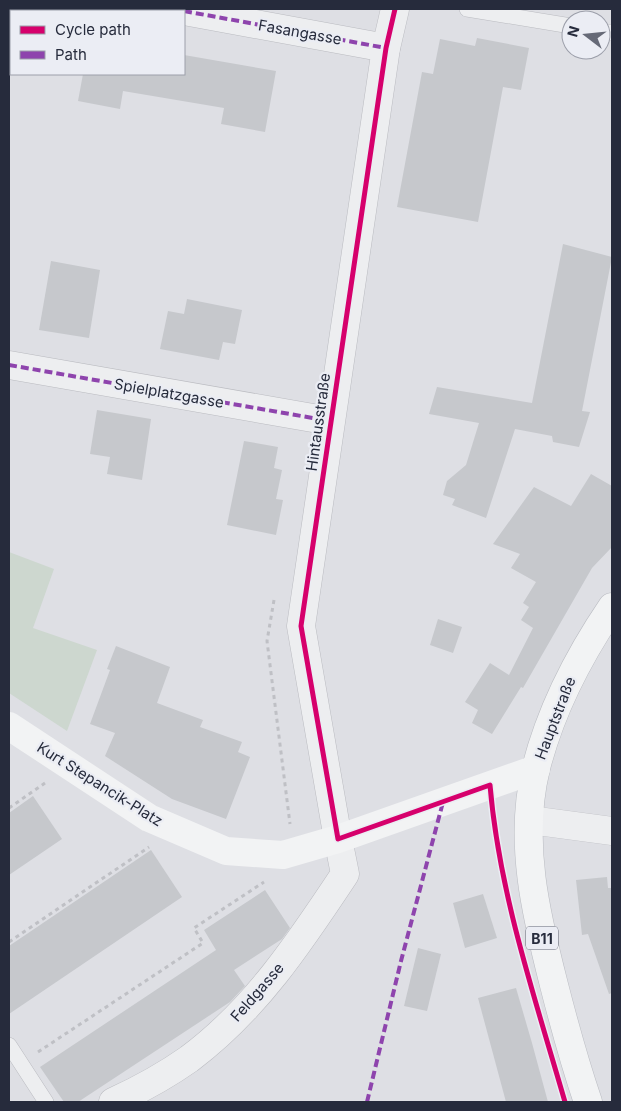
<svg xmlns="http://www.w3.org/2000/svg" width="621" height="1111" font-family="Inter,sans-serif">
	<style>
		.green { fill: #cdd7cf }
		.building { fill: #c6c8cc }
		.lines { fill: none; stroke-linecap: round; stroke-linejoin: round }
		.lane-casing { stroke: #babbc0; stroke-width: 16 }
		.street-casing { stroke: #babbc0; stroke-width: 29 }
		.primary-casing { stroke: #babcc2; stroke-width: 29 }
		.path { stroke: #bfc0c5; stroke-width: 3; stroke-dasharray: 4 4; stroke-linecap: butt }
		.lane { stroke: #edeef0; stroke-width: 15 }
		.street { stroke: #edeef0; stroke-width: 28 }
		.secondary { stroke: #f2f3f4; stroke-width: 28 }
		.primary { stroke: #f2f3f4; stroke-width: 28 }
		.quiet { stroke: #8e44ad; stroke-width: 4; stroke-dasharray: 8 4; stroke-linecap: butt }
		.cycleway-casing { stroke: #ebedf4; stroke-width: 8 }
		.cycleway { stroke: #d6006c; stroke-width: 5 }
		.labels { text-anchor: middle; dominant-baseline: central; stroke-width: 4.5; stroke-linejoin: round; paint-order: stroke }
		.shield { fill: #ebedf4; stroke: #616573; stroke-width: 1 }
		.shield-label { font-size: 14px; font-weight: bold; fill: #262b3c }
		.street-label { font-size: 15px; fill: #262b3c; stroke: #ebedf4 }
	</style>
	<rect width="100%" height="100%" fill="#dedfe4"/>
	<polygon class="green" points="9,552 54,569 33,628 97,650 67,731 9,693"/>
	<g class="building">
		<polygon points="477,38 529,48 521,90 503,87 478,222 397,207 422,72 433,74 440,39 475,46"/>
		<polygon points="184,55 276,71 265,132 221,124 224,108 123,91 120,109 78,101 83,74 184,74"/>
		<polygon points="563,244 612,257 582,411 590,412 579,447 553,442 552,436 515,429 486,518 452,505 455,499 443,495 447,481 466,465 479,423 429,414 437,387 532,403"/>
		<polygon points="51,261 100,270 89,338 39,330"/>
		<polygon points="187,299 242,310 235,344 223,342 219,360 160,349 168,311 184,314"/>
		<polygon points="97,410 151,419 142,480 107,474 110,457 90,454"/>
		<polygon points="244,441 278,447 274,468 282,470 276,499 283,500 276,535 227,525"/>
		<polygon points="591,474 612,486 612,547 592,568 523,688 521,687 492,734 472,723 478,710 465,702 490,663 509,675 533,628 521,620 529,607 523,603 536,582 511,568 520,554 493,544 534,487 571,506"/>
		<polygon points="438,619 462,627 453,653 430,645"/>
		<polygon points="116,646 170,667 157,703 203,720 200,727 242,742 238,752 250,757 226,819 172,799 105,756 115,733 90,724 110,670 107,669"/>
		<polygon points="33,796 62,839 9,875 9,813"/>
		<polygon points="151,850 182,897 9,1014 9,946"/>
		<polygon points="607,877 608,888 612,888 612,993 609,994 588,934 582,935 576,880"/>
		<polygon points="265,890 290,928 282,939 234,970 245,986 230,1002 78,1102 64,1102 40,1067 216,950 204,930"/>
		<polygon points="483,894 497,938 465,948 453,903"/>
		<polygon points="418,948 441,954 427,1011 404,1006"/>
		<polygon points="516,988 532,1043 548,1102 506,1102 478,998"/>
	</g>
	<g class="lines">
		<g class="lane-casing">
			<g id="lane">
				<polyline points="467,9 571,26"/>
				<polyline points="601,31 612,33"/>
				<polyline points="9,1045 46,1102"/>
			</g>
		</g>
		<g class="street-casing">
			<g id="street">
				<polyline points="184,11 386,48"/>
				<polyline points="9,365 330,421"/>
				<polyline points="530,820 612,831"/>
				<path d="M113,1102C139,1090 165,1076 189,1059C255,1010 300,942 345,874L338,839L301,626L386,48L395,9"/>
			</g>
		</g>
		<g class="primary-casing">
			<path id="primary" d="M588,1102C575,1064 564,1024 554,985C536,915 518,841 536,768C551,709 578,657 612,607"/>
		</g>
		<g class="path">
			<polyline points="274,600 267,641 290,824"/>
			<polyline points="9,808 45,783"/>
			<polyline points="9,942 149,847"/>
			<polyline points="38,1052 203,943 194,928 264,882"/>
		</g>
		<use href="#lane" class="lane"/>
		<use href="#street" class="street"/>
		<polyline class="secondary" points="9,726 149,818 226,851 283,855 338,839 536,769"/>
		<use href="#primary" class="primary"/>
		<g class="quiet">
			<polyline points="169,9 183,11"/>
			<polyline points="184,11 386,48"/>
			<polyline points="9,365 330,421"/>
			<polyline points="367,1102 401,961 443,802"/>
		</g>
		<g class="cycleway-casing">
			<path id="cycleway" d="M395,9L386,48L301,626L338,839L490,785C499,893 535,998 565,1102"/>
		</g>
		<use href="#cycleway" class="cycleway"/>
	</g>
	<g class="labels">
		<rect class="shield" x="526" y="926.5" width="32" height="23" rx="4"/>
		<g class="shield-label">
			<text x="542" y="938">B11</text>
		</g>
		<g class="street-label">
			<text transform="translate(300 32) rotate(10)">Fasangasse</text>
			<text transform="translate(169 393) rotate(10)">Spielplatzgasse</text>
			<text transform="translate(318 422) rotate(-82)">Hintausstraße</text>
			<text transform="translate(555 718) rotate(-69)">Hauptstraße</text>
			<text transform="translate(100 784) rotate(32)">Kurt Stepancik-Platz</text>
			<text transform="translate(257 992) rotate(-49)">Feldgasse</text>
		</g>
	</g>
	<rect width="621" height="1111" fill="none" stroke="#262b3c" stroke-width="20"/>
	<rect x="10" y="10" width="175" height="65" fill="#ebedf4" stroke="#9c9faa"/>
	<rect x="20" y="26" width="25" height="8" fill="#d6006c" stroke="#9c9faa"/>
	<text x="55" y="35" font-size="15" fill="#262b3c">Cycle path</text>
	<rect x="20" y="51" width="25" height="8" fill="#8e44ad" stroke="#9c9faa"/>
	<text x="55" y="60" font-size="15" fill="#262b3c">Path</text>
	<g transform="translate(586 35) rotate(286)"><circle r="24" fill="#ebedf4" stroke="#9c9faa"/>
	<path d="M0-4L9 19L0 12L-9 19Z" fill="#666a77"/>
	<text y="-8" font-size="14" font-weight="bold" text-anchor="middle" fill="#262b3c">N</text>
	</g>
</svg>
